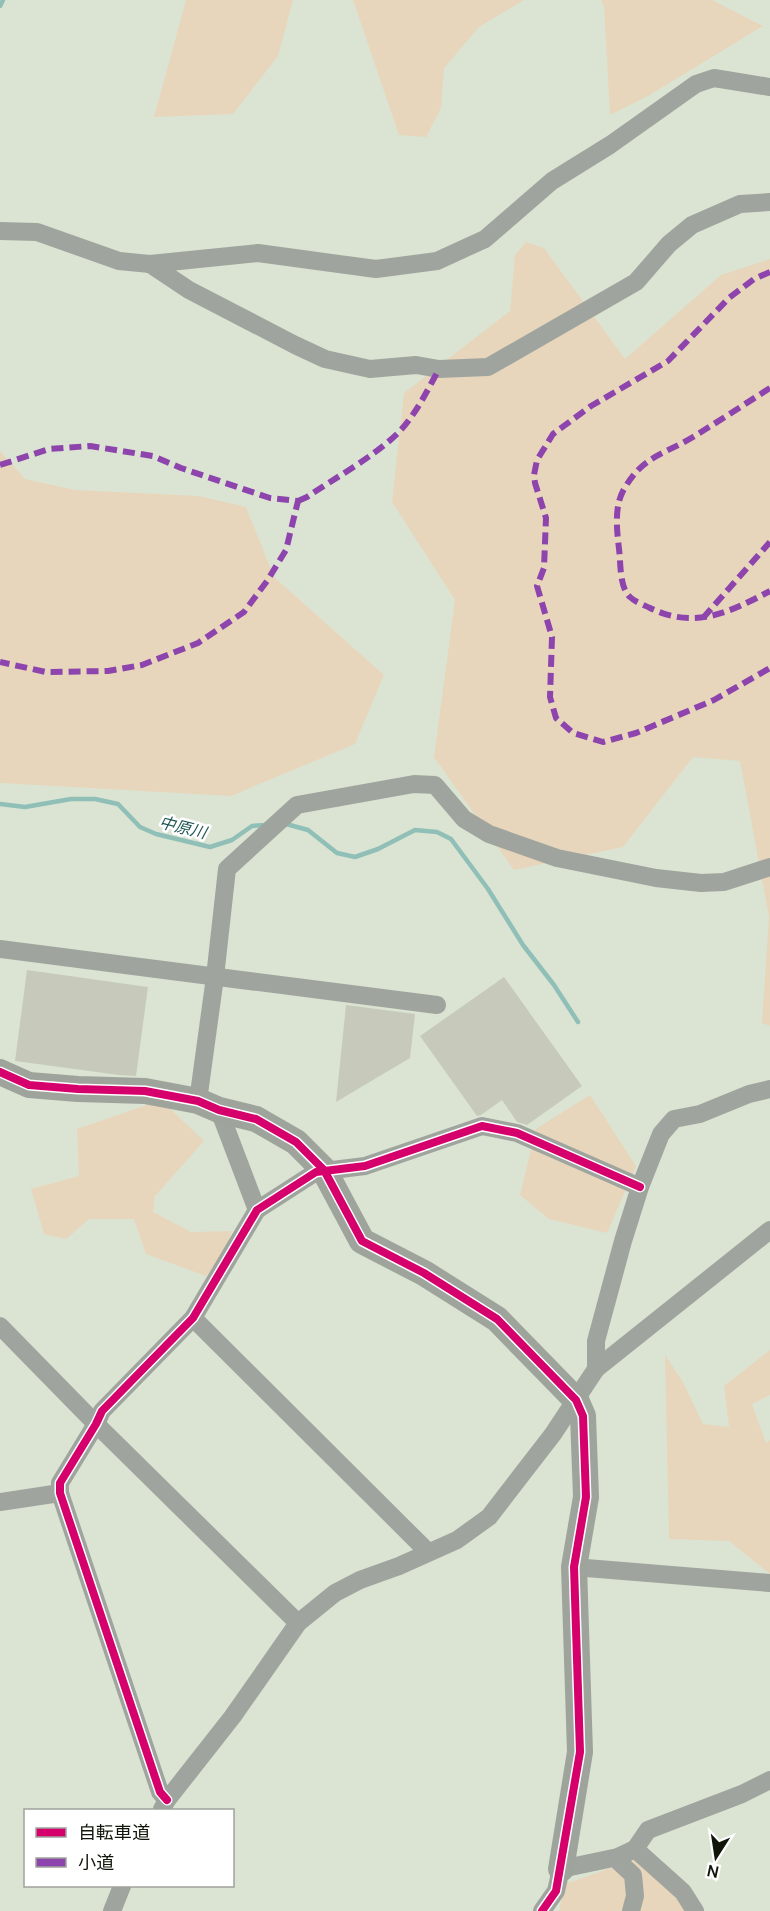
<svg xmlns="http://www.w3.org/2000/svg" width="770" height="1911" font-family="Manrope,'Noto Sans JP',sans-serif">
	<style>
		.green { fill: #e7d6bc }
		.lines { fill: none; stroke-linecap: round; stroke-linejoin: round }
		.stream { stroke: #8fbfb7; stroke-width: 4.5 }
		.building { fill: #c7caba }
		.street { stroke: #9fa59e; stroke-width: 18 }
		.secondary { stroke: #9ea49b; stroke-width: 26 }
		.quiet { stroke: #8e44ad; stroke-width: 6; stroke-dasharray: 12 6; stroke-linecap: butt }
		.cycleway-casing { stroke: #fff; stroke-width: 11 }
		.cycleway { stroke: #d6006c; stroke-width: 8 }
		.labels { text-anchor: middle; dominant-baseline: central; stroke-width: 5; stroke-linejoin: round; paint-order: stroke }
		.water-label { font-size: 16px; font-style: italic; fill: #1f5654; stroke: #fff }
	</style>
	<rect width="100%" height="100%" fill="#dbe4d2"/>
	<g class="green">
		<polygon points="186,0 293,0 278,56 233,114 154,117"/>
		<polygon points="353,0 524,0 479,27 444,68 441,108 426,137 399,135"/>
		<polygon points="601,0 712,0 763,26 648,96 610,115 604,6"/>
		<polygon points="526,242 544,248 625,359 721,275 770,259 770,1026 762,1023 769,917 740,761 693,757 623,847 514,870 434,757 455,600 392,502 404,393 510,311 515,255"/>
		<polygon points="0,451 25,479 75,490 199,496 246,507 274,577 384,675 355,744 231,796 0,783"/>
		<polygon points="590,1095 636,1166 607,1233 549,1219 520,1195 536,1129"/>
		<polygon points="161,1100 204,1141 155,1196 153,1212 191,1232 232,1231 223,1254 206,1276 146,1254 134,1219 89,1219 66,1239 44,1234 31,1189 79,1176 77,1129"/>
		<polygon points="770,1350 770,1395 752,1404 766,1443 770,1440 770,1574 729,1541 669,1539 665,1355 683,1382 703,1424 729,1427 724,1386"/>
		<polygon points="637,1859 691,1911 559,1911 565,1884"/>
	</g>
	<g class="lines">
		<g class="stream">
			<polyline points="0,6 3,0"/>
			<polyline points="0,804 25,807 71,799 95,799 118,804 140,827 156,834 210,847 232,840 252,826 265,825"/>
			<polyline points="286,824 308,830 337,853 355,857 378,849 415,830 437,832 451,839 488,889 523,945 554,985 578,1022"/>
		</g>
	</g>
	<g class="building">
		<polygon points="27,970 148,987 136,1076 119,1075 15,1061"/>
		<polygon points="504,977 582,1086 527,1125 517,1122 502,1100 481,1115 477,1116 420,1036"/>
		<polygon points="346,1005 415,1014 410,1058 336,1102"/>
	</g>
	<g class="lines">
		<g class="street">
			<polyline points="0,231 37,232 119,261 150,264 258,253 376,269 437,261 485,239 552,181 610,145 696,84 714,78 770,87"/>
			<polyline points="150,264 189,290 295,345 325,359 370,369 416,365 439,369 488,367 636,282 669,244 692,225 740,204 770,202"/>
			<polyline points="0,949 437,1005"/>
			<polyline points="198,1101 215,977 227,869 297,805 414,784 435,785 464,819 489,834 557,858 656,878 701,883 724,882 770,867"/>
			<polyline points="219,1110 257,1210"/>
			<polyline points="193,1318 428,1552"/>
			<polyline points="0,1326 96,1424 298,1623"/>
			<polyline points="596,1369 596,1341 623,1241 640,1187 661,1134 674,1119 700,1114 749,1094 770,1089"/>
			<polyline points="0,1502 60,1493"/>
			<polyline points="574,1567 770,1583"/>
			<polyline points="167,1800 160,1792 60,1493 60,1483 96,1424 102,1411 193,1318 257,1210 316,1172 365,1166 482,1126 517,1133 640,1187"/>
			<polyline points="162,1809 167,1800 233,1716 298,1623 335,1593 360,1580 399,1566 457,1540 489,1517 553,1434 596,1369 770,1230"/>
			<polyline points="635,1849 683,1892 695,1911"/>
			<polyline points="618,1857 619,1862 633,1875 635,1896 631,1911"/>
			<polyline points="112,1911 122,1886"/>
			<polyline points="542,1911 556,1891 561,1869 618,1857 635,1849 648,1830 742,1794 770,1780"/>
		</g>
		<polyline class="secondary" points="0,1072 29,1085 78,1089 145,1091 198,1101 219,1110 256,1119 296,1142 324,1170 362,1241 424,1273 497,1319 576,1400 583,1416 586,1497 574,1567 580,1752 561,1869"/>
		<g class="quiet">
			<polyline points="770,272 754,279 729,298 668,361 591,406 553,434 537,460 534,475 535,483 546,518 544,568 537,586 552,637 550,697 556,718 573,733 603,742 636,733 714,700 770,668"/>
			<path d="M770,388C745,404 719,421 693,437C663,455 642,456 623,491C614,508 617,531 619,549C621,563 619,587 630,597C635,602 644,605 650,608C695,630 730,612 770,591"/>
			<polyline points="0,465 49,449 90,446 153,456 181,468 270,498 298,501 286,550 267,581 244,612 198,643 142,665 108,671 46,672 0,662"/>
			<path d="M298,501L307,497C335,478 375,456 399,432C416,414 427,391 439,369"/>
			<polyline points="703,618 770,542"/>
		</g>
		<g class="cycleway-casing">
			<g id="cycleway">
				<polyline points="0,1072 29,1085 78,1089 145,1091 198,1101 219,1110 256,1119 296,1142 324,1170 362,1241 424,1273 497,1319 576,1400 583,1416 586,1497 574,1567 580,1752 556,1891 542,1911"/>
				<polyline points="167,1800 160,1792 60,1493 60,1483 96,1424 102,1411 193,1318 257,1210 316,1172 365,1166 482,1126 517,1133 640,1187"/>
			</g>
		</g>
		<use href="#cycleway" class="cycleway"/>
	</g>
	<g class="labels">
		<g class="water-label">
			<text transform="translate(183 827) rotate(14)">中原川</text>
		</g>
	</g>
	<rect x="24" y="1809" width="210" height="78" fill="#ffffff" stroke="#a0a29d" stroke-width="1.5"/>
	<rect x="36" y="1828" width="30" height="9" fill="#d6006c" stroke="#a0a29d" stroke-width="1.5"/>
	<text x="78" y="1839" font-size="18" fill="#11160a">自転車道</text>
	<rect x="36" y="1858" width="30" height="9" fill="#8e44ad" stroke="#a0a29d" stroke-width="1.5"/>
	<text x="78" y="1869" font-size="18" fill="#11160a">小道</text>
	<g transform="translate(716 1857) rotate(192)" stroke="#ffffff" stroke-width="4.5" paint-order="stroke">
	<path d="M0-4.5L10 22L0 15L-10 22Z" fill="#11160a"/>
	<text y="-9" font-size="16" font-weight="bold" text-anchor="middle" fill="#11160a">N</text>
	</g>
</svg>
